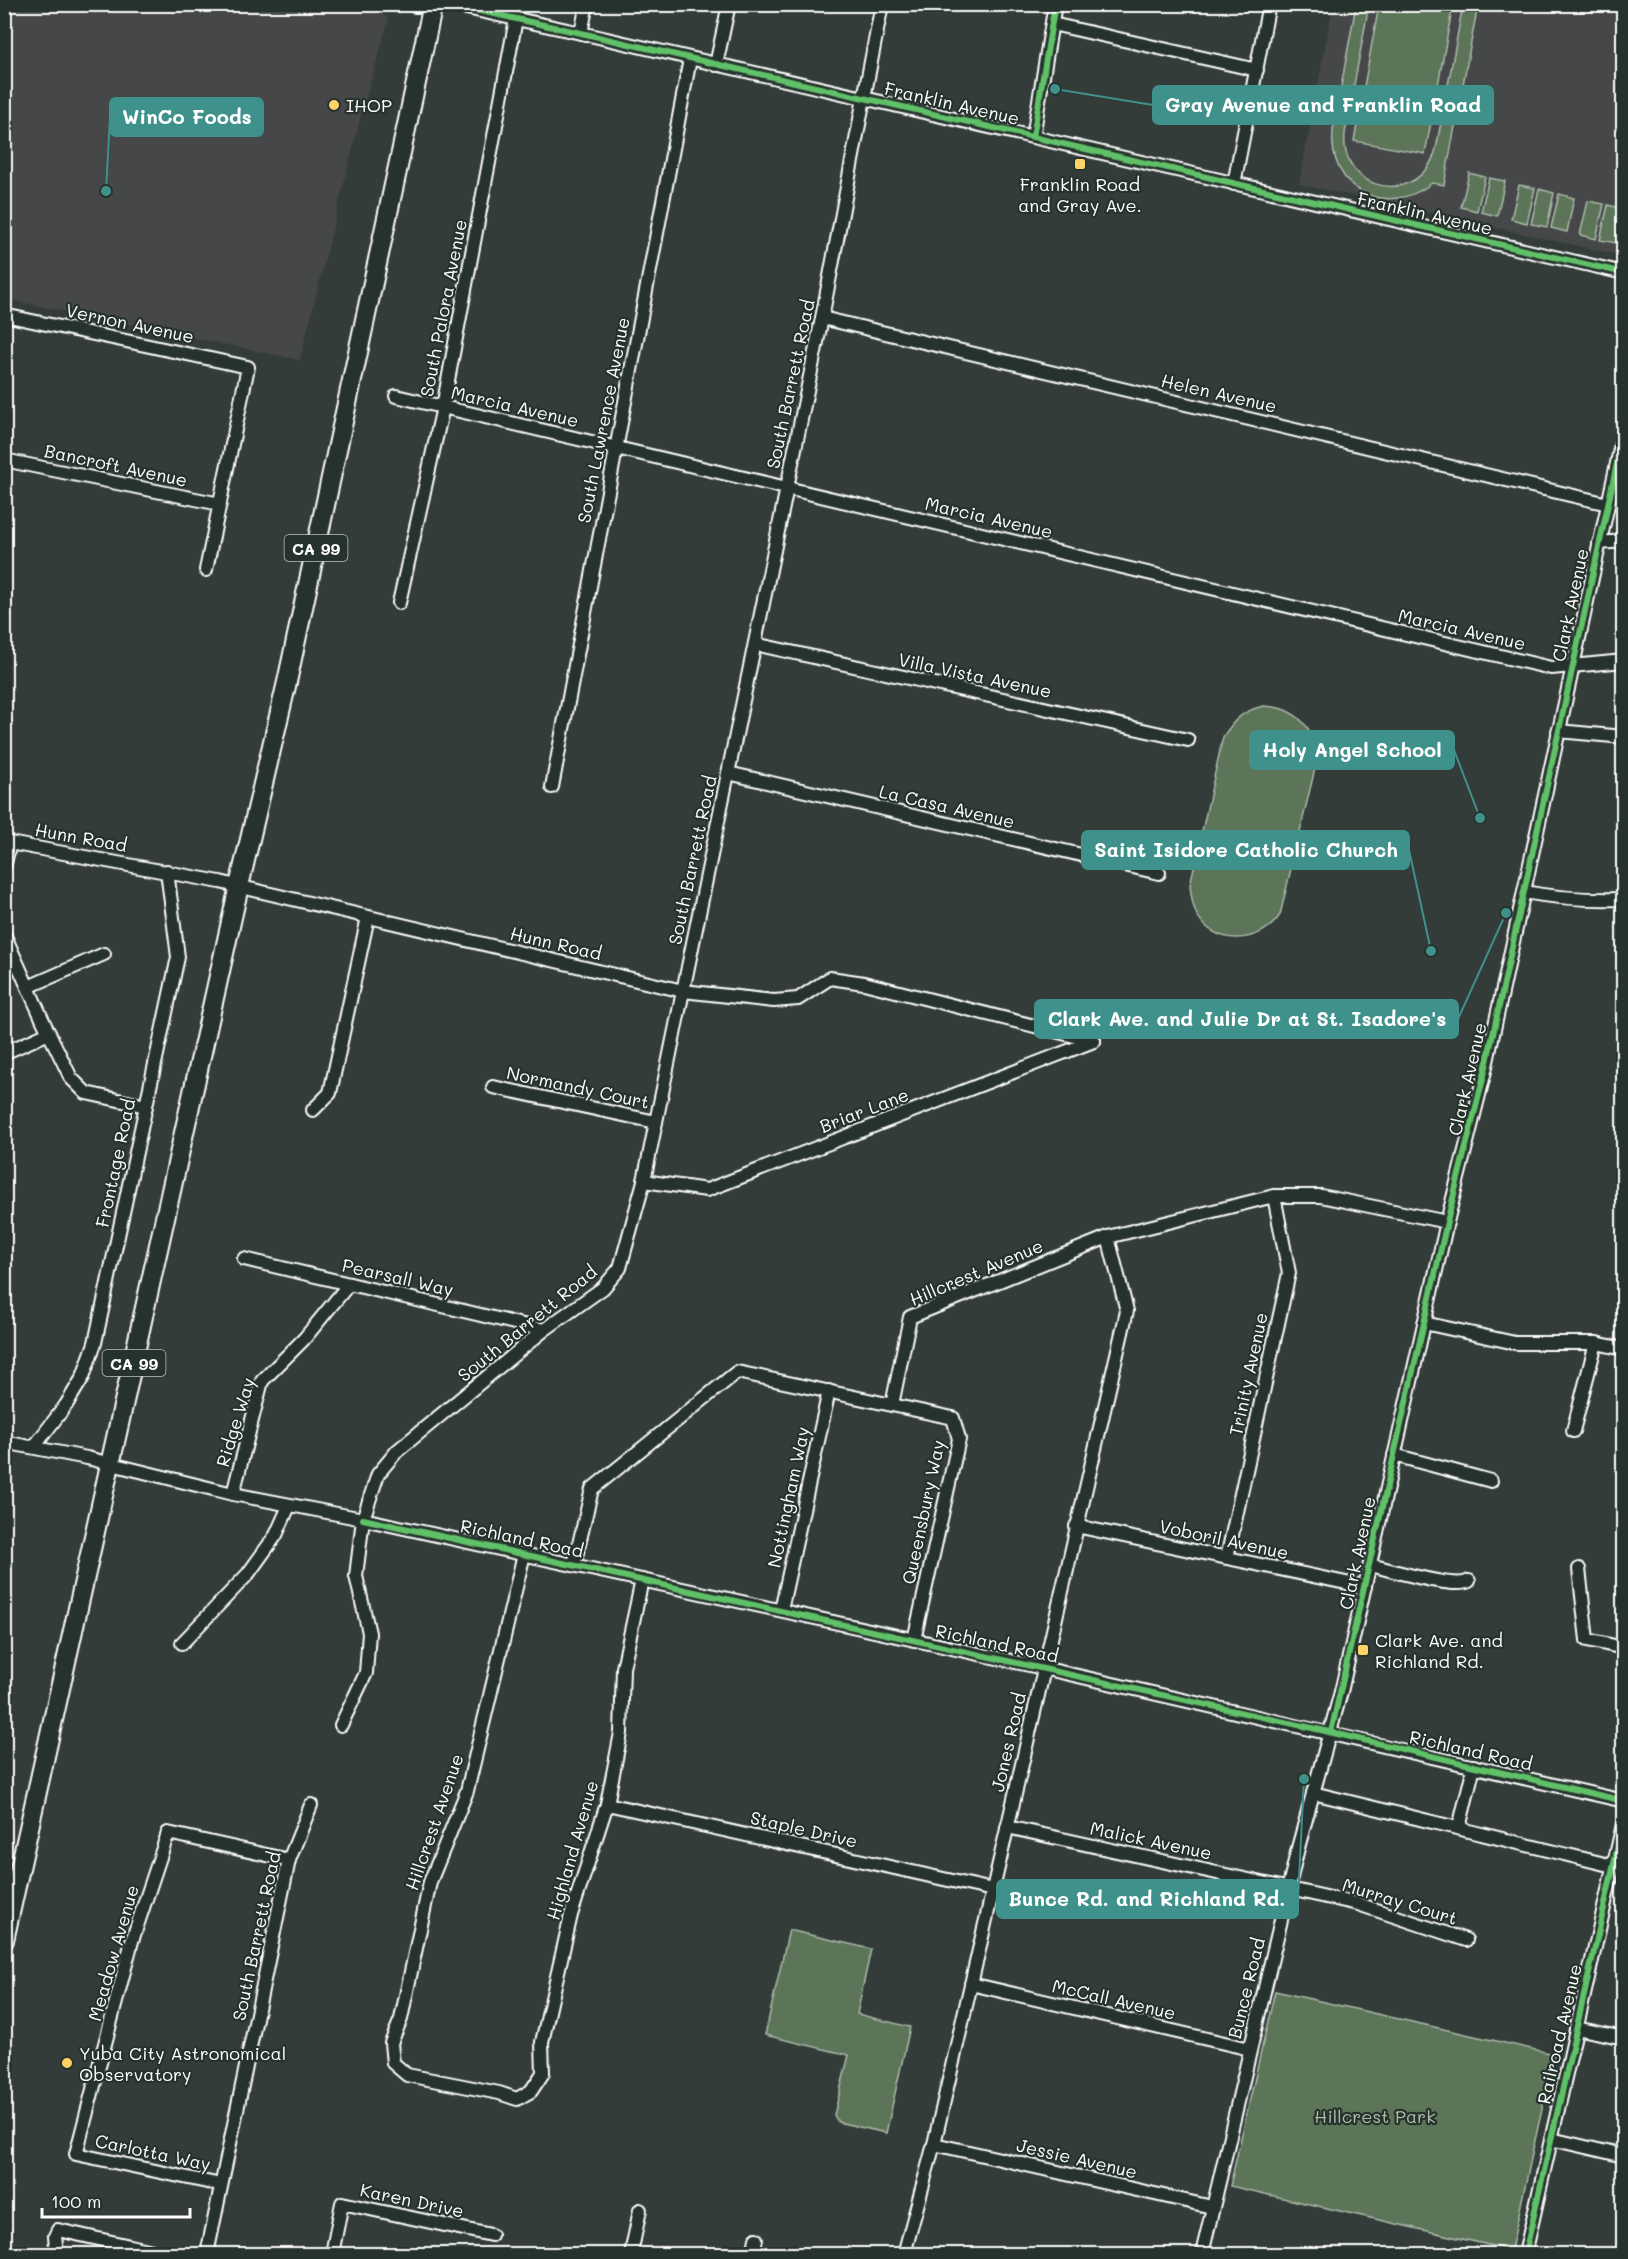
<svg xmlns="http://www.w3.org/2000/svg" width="1628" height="2259" font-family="Mali,sans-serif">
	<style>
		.built { fill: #444748 }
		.green { fill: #5b7459; stroke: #adbaac; stroke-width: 1.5 }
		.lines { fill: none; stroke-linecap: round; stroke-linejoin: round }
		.minor-casing { stroke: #fff; stroke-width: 16 }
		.major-casing { stroke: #fff; stroke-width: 20 }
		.highway-casing { stroke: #fff; stroke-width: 22 }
		.minor { stroke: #26332d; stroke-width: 12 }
		.major { stroke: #26332d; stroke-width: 15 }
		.highway { stroke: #26332d; stroke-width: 18 }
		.cycleway-casing { stroke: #26332d; stroke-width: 10 }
		.cycleway { stroke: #61c268; stroke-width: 6 }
		.poi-dot { fill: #ffd166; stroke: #26332d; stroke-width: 2 }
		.labels { text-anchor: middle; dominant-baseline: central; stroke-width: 4.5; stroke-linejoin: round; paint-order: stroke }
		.shield { fill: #26332d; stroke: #bec2c0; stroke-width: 1.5 }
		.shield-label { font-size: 16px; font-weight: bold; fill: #fff }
		.street-label { font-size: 18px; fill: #fff; stroke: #26332d }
		.poi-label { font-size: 18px; fill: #fff; stroke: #26332d; text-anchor: start }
		.park-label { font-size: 18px; fill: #adbaac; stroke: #26332d }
		.leader { fill: none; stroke: #3f918b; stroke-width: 2 }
		.callout-dot { fill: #3f918b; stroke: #26332d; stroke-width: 2 }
		.callout { fill: #3f918b; stroke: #3f918b; stroke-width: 2 }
		.callout-label { font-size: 20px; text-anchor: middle; font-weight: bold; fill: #fff }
	</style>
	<rect width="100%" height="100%" fill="#343c39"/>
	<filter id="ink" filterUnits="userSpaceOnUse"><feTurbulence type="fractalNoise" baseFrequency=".0167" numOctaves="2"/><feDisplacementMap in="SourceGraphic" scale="12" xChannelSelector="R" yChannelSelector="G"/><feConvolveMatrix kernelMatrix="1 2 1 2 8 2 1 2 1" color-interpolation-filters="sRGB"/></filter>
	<g filter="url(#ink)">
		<g class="built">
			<polygon points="340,4 383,14 389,20 363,107 300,360 5,299 5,5"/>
			<polygon points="1333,5 1623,5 1623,256 1299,184"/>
		</g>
		<g class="green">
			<path d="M1356,5H1369L1345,133C1339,193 1420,208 1436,149L1463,5H1478L1444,185L1432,183C1386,219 1327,190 1333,130Z"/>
			<polygon points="1379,5 1453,5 1425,154 1354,141"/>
			<polygon points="1469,173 1485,177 1477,211 1461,207"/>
			<polygon points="1489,178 1505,181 1497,216 1481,212"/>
			<polygon points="1519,185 1535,188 1527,223 1511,219"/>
			<polygon points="1539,189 1554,193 1547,227 1531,224"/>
			<polygon points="1559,194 1574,198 1567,232 1551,228"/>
			<polygon points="1588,201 1604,204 1596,239 1580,235"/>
			<polygon points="1608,205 1623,209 1616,243 1600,240"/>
			<path d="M1264,706C1296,707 1317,729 1317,760L1280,915C1260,945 1213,947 1196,913C1192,904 1191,895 1190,885L1223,737C1234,720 1243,710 1264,706Z"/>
			<polygon points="789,1930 871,1949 857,2014 910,2027 886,2133 838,2122 834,2115 849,2055 765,2035"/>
			<polygon points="1275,1991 1554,2054 1511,2250 1230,2186"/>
		</g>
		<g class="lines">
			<g class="minor-casing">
				<g id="minor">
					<polyline points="448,4 581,33 1624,273"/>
					<polyline points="1052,24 1257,70"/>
					<polyline points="581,33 587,4"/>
					<polyline points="716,65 729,4"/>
					<polyline points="1033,137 1055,4"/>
					<polyline points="1234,184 1269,4"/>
					<polyline points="4,315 248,367 206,570"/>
					<polyline points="822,318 1608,504"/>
					<polyline points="396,396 1551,668 1624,661"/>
					<polyline points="4,460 220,504"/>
					<polyline points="1599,543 1624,541"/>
					<polyline points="399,603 443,407 516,19"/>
					<polyline points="755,644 1188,740"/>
					<polyline points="1558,731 1624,737"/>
					<polyline points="728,773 1159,873"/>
					<polyline points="552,787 690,59"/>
					<polyline points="4,842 220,882 683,991 774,1001 798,999 830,978 864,983 1094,1041"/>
					<polyline points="4,867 10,843"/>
					<path d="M1524,892C1556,898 1590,900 1624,899"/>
					<polyline points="4,934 44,1023 71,1078 86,1093 146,1106"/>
					<polyline points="28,987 104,954"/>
					<polyline points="4,1053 49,1033"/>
					<polyline points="493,1087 656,1122"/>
					<polyline points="313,1110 330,1093 368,917"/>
					<polyline points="644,1181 707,1190 1094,1041"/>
					<polyline points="244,1259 544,1330"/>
					<polyline points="1424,1323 1515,1343 1596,1343 1624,1349"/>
					<polyline points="892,1405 910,1317 1108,1237 1274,1196 1321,1196 1447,1222"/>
					<polyline points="1573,1431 1596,1343"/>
					<polyline points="4,1442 87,1458 233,1494 363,1519 1043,1668 1624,1801"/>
					<polyline points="34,1447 66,1405 83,1377 95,1343 178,957 167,871"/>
					<polyline points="1394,1455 1491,1481"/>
					<polyline points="233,1494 262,1381 304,1339 349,1284"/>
					<polyline points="1076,1526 1365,1587"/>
					<polyline points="524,1554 467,1791 430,1882 401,2019 391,2043 393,2063 407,2075 499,2093 517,2099 531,2091 543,2073 542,2042 571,1915 607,1804 621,1733 623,1668 642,1580"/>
					<polyline points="1227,1558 1289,1273 1274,1196"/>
					<polyline points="574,1565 592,1489 737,1372 953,1418 959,1439 914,1640"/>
					<path d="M1370,1565C1388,1569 1456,1590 1469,1581"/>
					<polyline points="1579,1569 1587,1640 1624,1648"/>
					<polyline points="781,1610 829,1391"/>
					<polyline points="182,1643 248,1574 276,1535 289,1506"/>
					<polyline points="341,1725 366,1673 369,1633 356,1576 363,1519 378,1474 397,1451 544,1330 603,1288 620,1268 644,1181 656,1122 822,318 882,4"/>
					<polyline points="1313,1793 1613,1866"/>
					<polyline points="607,1804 993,1890"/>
					<polyline points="1007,1827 1358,1904 1466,1940"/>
					<polyline points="1459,1828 1474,1766"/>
					<polyline points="971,1984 1250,2049"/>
					<polyline points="1576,2028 1624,2038"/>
					<polyline points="1551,2139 1624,2156"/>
					<polyline points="934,2144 1212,2207"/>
					<polyline points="221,2185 76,2154 132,1941 168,1833 289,1860"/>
					<polyline points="57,2254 55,2236 58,2230 166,2254"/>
					<polyline points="207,2254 289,1860 311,1805"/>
					<polyline points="332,2254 342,2203 491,2235"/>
					<polyline points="631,2254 640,2210"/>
					<polyline points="753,2254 756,2239"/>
					<polyline points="904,2254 934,2144 1127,1311 1108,1237"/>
					<polyline points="1202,2254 1298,1848 1341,1692 1447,1222 1485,1071 1624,431"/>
					<polyline points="1525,2254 1624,1820"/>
				</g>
			</g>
			<g class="major-casing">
				<polyline id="major" points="415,4 426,4"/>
			</g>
			<g class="highway-casing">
				<polyline id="highway" points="4,1940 239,886 287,682 433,4"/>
			</g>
			<use href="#minor" class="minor"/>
			<use href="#major" class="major"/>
			<use href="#highway" class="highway"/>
			<g class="cycleway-casing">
				<g id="cycleway">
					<polyline points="448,4 581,33 1624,273"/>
					<polyline points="1033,137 1055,4"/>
					<polyline points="363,1519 1312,1728 1624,1801"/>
					<polyline points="1331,1732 1447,1222 1485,1071 1624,431"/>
					<polyline points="1525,2254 1624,1820"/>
				</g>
			</g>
			<use href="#cycleway" class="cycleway"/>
		</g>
	</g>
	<g class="poi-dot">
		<circle cx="334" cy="105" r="6"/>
		<rect x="1074" y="158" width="12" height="12" rx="3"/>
		<rect x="1357" y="1644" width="12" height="12" rx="3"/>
		<circle cx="67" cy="2063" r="6"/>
	</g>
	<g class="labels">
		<g class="shield">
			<rect x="284.5" y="535" width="63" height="26" rx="4.5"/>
			<rect x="102.5" y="1350" width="63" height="26" rx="4.5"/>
		</g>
		<g class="shield-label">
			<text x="316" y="548">CA 99</text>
			<text x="134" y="1363">CA 99</text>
		</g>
		<g class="street-label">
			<text transform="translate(952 103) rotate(13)">Franklin Avenue</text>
			<text transform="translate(1425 213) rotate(13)">Franklin Avenue</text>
			<text transform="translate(443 308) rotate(-79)">South Palora Avenue</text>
			<text transform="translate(130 323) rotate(12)">Vernon Avenue</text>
			<text transform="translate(790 384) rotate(-78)">South Barrett Road</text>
			<text transform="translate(1219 393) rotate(13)">Helen Avenue</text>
			<text transform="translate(515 406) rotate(13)">Marcia Avenue</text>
			<text transform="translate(603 420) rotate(-79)">South Lawrence Avenue</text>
			<text transform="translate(116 465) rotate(12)">Bancroft Avenue</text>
			<text transform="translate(989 517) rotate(13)">Marcia Avenue</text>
			<text transform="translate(1570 605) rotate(-78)">Clark Avenue</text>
			<text transform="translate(1462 629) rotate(13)">Marcia Avenue</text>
			<text transform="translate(975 675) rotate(12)">Villa Vista Avenue</text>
			<text transform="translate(947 806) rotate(13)">La Casa Avenue</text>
			<text transform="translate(81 837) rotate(10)">Hunn Road</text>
			<text transform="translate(692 860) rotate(-78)">South Barrett Road</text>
			<text transform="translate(556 943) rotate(13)">Hunn Road</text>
			<text transform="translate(1467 1079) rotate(-77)">Clark Avenue</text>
			<text transform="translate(578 1087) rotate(12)">Normandy Court</text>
			<text transform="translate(864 1110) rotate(-21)">Briar Lane</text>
			<text transform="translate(115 1163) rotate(-78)">Frontage Road</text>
			<text transform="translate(976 1272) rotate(-23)">Hillcrest Avenue</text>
			<text transform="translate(398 1277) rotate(13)">Pearsall Way</text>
			<text transform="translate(527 1323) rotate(-39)">South Barrett Road</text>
			<text transform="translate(1248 1374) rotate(-78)">Trinity Avenue</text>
			<text transform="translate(235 1422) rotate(-73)">Ridge Way</text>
			<text transform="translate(788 1497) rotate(-78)">Nottingham Way</text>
			<text transform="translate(923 1512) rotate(-78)">Queensbury Way</text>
			<text transform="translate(522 1538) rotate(12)">Richland Road</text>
			<text transform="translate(1224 1539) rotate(12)">Voboril Avenue</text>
			<text transform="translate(1357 1553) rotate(-78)">Clark Avenue</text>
			<text transform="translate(997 1643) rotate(12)">Richland Road</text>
			<text transform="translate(1008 1742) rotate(-77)">Jones Road</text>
			<text transform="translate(1471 1750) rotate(13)">Richland Road</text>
			<text transform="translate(434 1822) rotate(-71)">Hillcrest Avenue</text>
			<text transform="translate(804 1829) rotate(13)">Staple Drive</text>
			<text transform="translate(1151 1840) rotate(12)">Malick Avenue</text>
			<text transform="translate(572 1850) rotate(-74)">Highland Avenue</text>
			<text transform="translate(1400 1901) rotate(17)">Murray Court</text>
			<text transform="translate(256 1936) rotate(-78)">South Barrett Road</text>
			<text transform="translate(113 1953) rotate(-74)">Meadow Avenue</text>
			<text transform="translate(1246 1988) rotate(-76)">Bunce Road</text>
			<text transform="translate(1114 1999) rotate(13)">McCall Avenue</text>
			<text transform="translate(1559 2034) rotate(-77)">Railroad Avenue</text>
			<text transform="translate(153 2152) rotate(12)">Carlotta Way</text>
			<text transform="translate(1077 2158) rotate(13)">Jessie Avenue</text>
			<text transform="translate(412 2200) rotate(12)">Karen Drive</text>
		</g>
		<g class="poi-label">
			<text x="346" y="105">IHOP</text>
			<text x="1080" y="184" text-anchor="middle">Franklin Road<tspan x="1080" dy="21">and Gray Ave.</tspan></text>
			<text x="1375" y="1640">Clark Ave. and<tspan x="1375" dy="21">Richland Rd.</tspan></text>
			<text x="79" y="2053">Yuba City Astronomical<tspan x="79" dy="21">Observatory</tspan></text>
		</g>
		<g class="park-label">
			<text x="1375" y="2116">Hillcrest Park</text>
		</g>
	</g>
	<path class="leader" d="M1055 89L1153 105M106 191L110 117M1480 818L1454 750M1431 951L1409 850M1506 913L1458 1019M1304 1779L1298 1899"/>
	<g class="callout-dot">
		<circle cx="1055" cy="89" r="6"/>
		<circle cx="106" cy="191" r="6"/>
		<circle cx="1480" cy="818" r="6"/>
		<circle cx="1431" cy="951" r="6"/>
		<circle cx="1506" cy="913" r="6"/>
		<circle cx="1304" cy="1779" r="6"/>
	</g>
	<g class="callout">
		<rect x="1153" y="86" width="340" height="38" rx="6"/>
		<rect x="110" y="98" width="153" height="38" rx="6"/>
		<rect x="1250" y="731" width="204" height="38" rx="6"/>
		<rect x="1082" y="831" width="327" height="38" rx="6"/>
		<rect x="1035" y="1000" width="423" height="38" rx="6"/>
		<rect x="997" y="1880" width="301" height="38" rx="6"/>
	</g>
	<g class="callout-label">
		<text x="1323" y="112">Gray Avenue and Franklin Road</text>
		<text x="187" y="124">WinCo Foods</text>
		<text x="1352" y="757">Holy Angel School</text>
		<text x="1246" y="857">Saint Isidore Catholic Church</text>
		<text x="1247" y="1026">Clark Ave. and Julie Dr at St. Isadore's</text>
		<text x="1147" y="1906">Bunce Rd. and Richland Rd.</text>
	</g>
	<rect width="1628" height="2259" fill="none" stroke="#26332d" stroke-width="24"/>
	<rect x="12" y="12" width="1604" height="2235" fill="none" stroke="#fff" stroke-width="2" filter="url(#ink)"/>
	<path d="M42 2208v9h148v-9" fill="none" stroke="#ffffff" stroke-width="3"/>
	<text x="51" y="2208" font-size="18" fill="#ffffff" stroke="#26332d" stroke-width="4.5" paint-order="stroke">100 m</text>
</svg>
